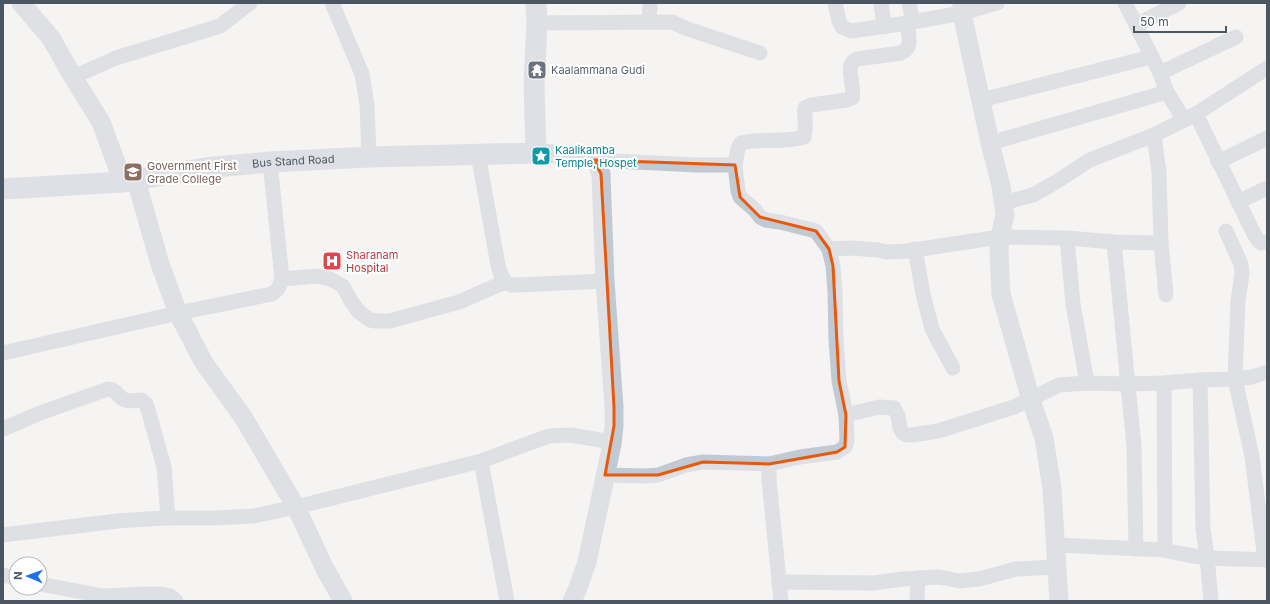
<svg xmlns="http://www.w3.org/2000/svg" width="1270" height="604" font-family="Inter,sans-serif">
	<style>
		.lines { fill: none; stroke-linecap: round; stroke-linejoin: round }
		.minor { stroke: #c1cad2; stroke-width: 15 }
		.tertiary { stroke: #c1cad2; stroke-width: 19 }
		.secondary { stroke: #c1cbd6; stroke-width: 21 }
		.marked { fill: none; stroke: #e8590c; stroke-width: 3; stroke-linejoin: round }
		.labels { text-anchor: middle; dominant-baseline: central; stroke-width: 4; stroke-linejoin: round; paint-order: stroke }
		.worship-label { font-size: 11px; fill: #5b616d; stroke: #fff; text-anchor: start }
		.culture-label { font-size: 11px; fill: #0d838f; stroke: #fff; text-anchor: start }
		.street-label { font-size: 11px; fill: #4a5661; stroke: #fff }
		.education-label { font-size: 11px; fill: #785e54; stroke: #fff; text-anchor: start }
		.health-label { font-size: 11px; fill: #be3a42; stroke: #fff; text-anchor: start }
	</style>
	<rect width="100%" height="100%" fill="#f5f3f3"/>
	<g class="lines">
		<g class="minor">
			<polyline points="332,3 362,74 367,105 369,157"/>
			<polyline points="835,3 839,21 842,27 851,31 907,23 962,13 997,3"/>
			<polyline points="881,3 884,27"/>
			<polyline points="909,3 913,22"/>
			<polyline points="1125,3 1160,73 1167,92 1184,120"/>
			<polyline points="649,22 650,3"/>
			<polyline points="537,23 672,22 685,28 760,53"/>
			<polyline points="1136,25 1179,3"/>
			<polyline points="1160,73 1236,37"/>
			<polyline points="73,77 116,58 220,26 250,3"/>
			<polyline points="981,100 1151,57"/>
			<polyline points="1196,114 1253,232 1257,239 1261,243 1267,242"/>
			<polyline points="1154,135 1159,172 1161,243 1166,295"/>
			<polyline points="990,143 1167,92"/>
			<polyline points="478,154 498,265 501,275 505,282 511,285 517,285 605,281"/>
			<polyline points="594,160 697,165 735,165 738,191 740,197 755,210 760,217 766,220 780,222 816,231 829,249 833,266 835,292 836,340 839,381 846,415 847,441 845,447 837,452 800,457 769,464 703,462 686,465 658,475 645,476 605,475"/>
			<polyline points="1218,162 1267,138"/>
			<path d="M735,165L738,148L741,143C761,138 784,143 804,137C807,127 804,118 805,108L811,105L847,100L852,98C855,88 847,70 852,63C853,61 855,60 857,59L901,53C914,48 908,34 907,23"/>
			<polyline points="1238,202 1267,188"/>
			<polyline points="1003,203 1033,195 1056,182 1088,161 1105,154 1154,135 1196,114 1267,68"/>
			<polyline points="1226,231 1241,264 1242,274 1238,301 1235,379 1252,456 1265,560"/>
			<polyline points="1067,238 1073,304 1087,383"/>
			<polyline points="1114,242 1134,446 1136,549"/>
			<polyline points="829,249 851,248 878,250 887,252 907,251 1000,237 1067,238 1114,242 1161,243"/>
			<polyline points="915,249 923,294 932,329 953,368"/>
			<polyline points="282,279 317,276 330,279 343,286 351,301 359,312 370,320 376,321 390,321 459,302 505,282"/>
			<polyline points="3,353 178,313 272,294 278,289 282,279 270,162"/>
			<polyline points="1200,380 1203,529 1207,557 1211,601"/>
			<polyline points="1164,383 1165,550"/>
			<polyline points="846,415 879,407 894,408 898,416 900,428 903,433 907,435 912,435 938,431 1014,407 1059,385 1087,383 1128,384 1164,383 1200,380 1235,379 1252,377 1267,372"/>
			<path d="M3,429L40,413L108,389C117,389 117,397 125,400C130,402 136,400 142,400L146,404L149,413L164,467L168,518"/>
			<polyline points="481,461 507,601"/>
			<polyline points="769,464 769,480 781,601"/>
			<polyline points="3,535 117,521 163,518 214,518 254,516 296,507 481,461 549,436 571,435 612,442"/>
			<path d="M1056,545L1165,550C1190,557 1217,559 1242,559C1250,559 1259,560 1267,559"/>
			<polyline points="3,575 16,578"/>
			<polyline points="779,582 873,583 903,579 939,577 960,581 979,579 1016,569 1057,567"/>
			<polyline points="40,584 103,596 145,594 162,594 170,596 176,601"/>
			<polyline points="917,601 918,578"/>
		</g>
		<g class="tertiary">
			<polyline points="21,3 51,38 73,77 101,122 123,182"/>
			<polyline points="962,3 962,13 990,143 1001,186 1005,215 1000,237 999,253 1001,294 1031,400 1044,438 1052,489 1059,601"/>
			<path d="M536,153C548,154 585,154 594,160C598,163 599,169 601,174L605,281L614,407V426L612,444L587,562L578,588L572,601"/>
			<polyline points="136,180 160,264 178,313 204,363 243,417 296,507 325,569 343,601"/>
		</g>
		<path class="secondary" id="s1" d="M3,189L123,182L205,168L270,162L369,157L536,153L534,83L537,23L536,3"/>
	</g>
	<path d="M0 0H1270V604H0ZM594,160L735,165L740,197L760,217L816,231L829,249L833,266L839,381L846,415L845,447L837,452L769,464L703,462L658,475H605L614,426V407L601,174Z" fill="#f5f3f3" fill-opacity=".55" fill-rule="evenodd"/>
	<path class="marked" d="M594,160L735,165L740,197L760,217L816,231L829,249L833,266L839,381L846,415L845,447L837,452L769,464L703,462L658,475H605L614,426V407L601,174Z"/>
	<defs>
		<g id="temple-square" transform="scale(1)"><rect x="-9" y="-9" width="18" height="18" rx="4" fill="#6b7280" stroke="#fff"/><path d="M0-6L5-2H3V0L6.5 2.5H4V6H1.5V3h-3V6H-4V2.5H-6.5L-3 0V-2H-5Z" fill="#fff"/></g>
		<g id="sight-square" transform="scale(1)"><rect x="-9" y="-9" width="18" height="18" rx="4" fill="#0f9aa8" stroke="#fff"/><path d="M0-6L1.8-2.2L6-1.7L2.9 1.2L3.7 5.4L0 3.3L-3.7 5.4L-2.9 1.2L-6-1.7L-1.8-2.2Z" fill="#fff"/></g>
		<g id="university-square" transform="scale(1)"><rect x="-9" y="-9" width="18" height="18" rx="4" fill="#8d6e63" stroke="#fff"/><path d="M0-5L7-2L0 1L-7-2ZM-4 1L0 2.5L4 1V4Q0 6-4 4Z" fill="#fff"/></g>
		<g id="hospital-square" transform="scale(1)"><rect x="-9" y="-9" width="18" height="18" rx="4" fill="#e0444e" stroke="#fff"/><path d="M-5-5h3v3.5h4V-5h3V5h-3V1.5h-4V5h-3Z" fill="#fff"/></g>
	</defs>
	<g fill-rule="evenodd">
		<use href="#temple-square" x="537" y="70"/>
		<use href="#sight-square" x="541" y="156"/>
		<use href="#university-square" x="133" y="172"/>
		<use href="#hospital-square" x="332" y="261"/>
	</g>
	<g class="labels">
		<g class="worship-label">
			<text x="551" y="70">Kaalammana Gudi</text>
		</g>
		<g class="culture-label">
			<text x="555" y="150">Kaalikamba<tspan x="555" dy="13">Temple, Hospet</tspan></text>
		</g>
		<g class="street-label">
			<text stroke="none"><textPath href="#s1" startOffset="292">Bus Stand Road</textPath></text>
		</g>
		<g class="education-label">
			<text x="147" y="166">Government First<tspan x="147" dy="13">Grade College</tspan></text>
		</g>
		<g class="health-label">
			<text x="346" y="255">Sharanam<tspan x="346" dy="13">Hospital</tspan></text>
		</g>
	</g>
	<rect width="1270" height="604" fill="none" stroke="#4a5661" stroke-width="8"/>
	<g transform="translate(28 576) rotate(272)"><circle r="19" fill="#ffffff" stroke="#b7bbc0"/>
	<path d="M0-3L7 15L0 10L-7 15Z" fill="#1a73e8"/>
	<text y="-6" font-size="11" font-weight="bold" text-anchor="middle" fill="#4a5661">N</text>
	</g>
	<path d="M1134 26v6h92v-6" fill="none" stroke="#4a5661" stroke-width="2"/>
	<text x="1140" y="26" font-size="12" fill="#4a5661" stroke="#ffffff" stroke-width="3" paint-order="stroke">50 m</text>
</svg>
